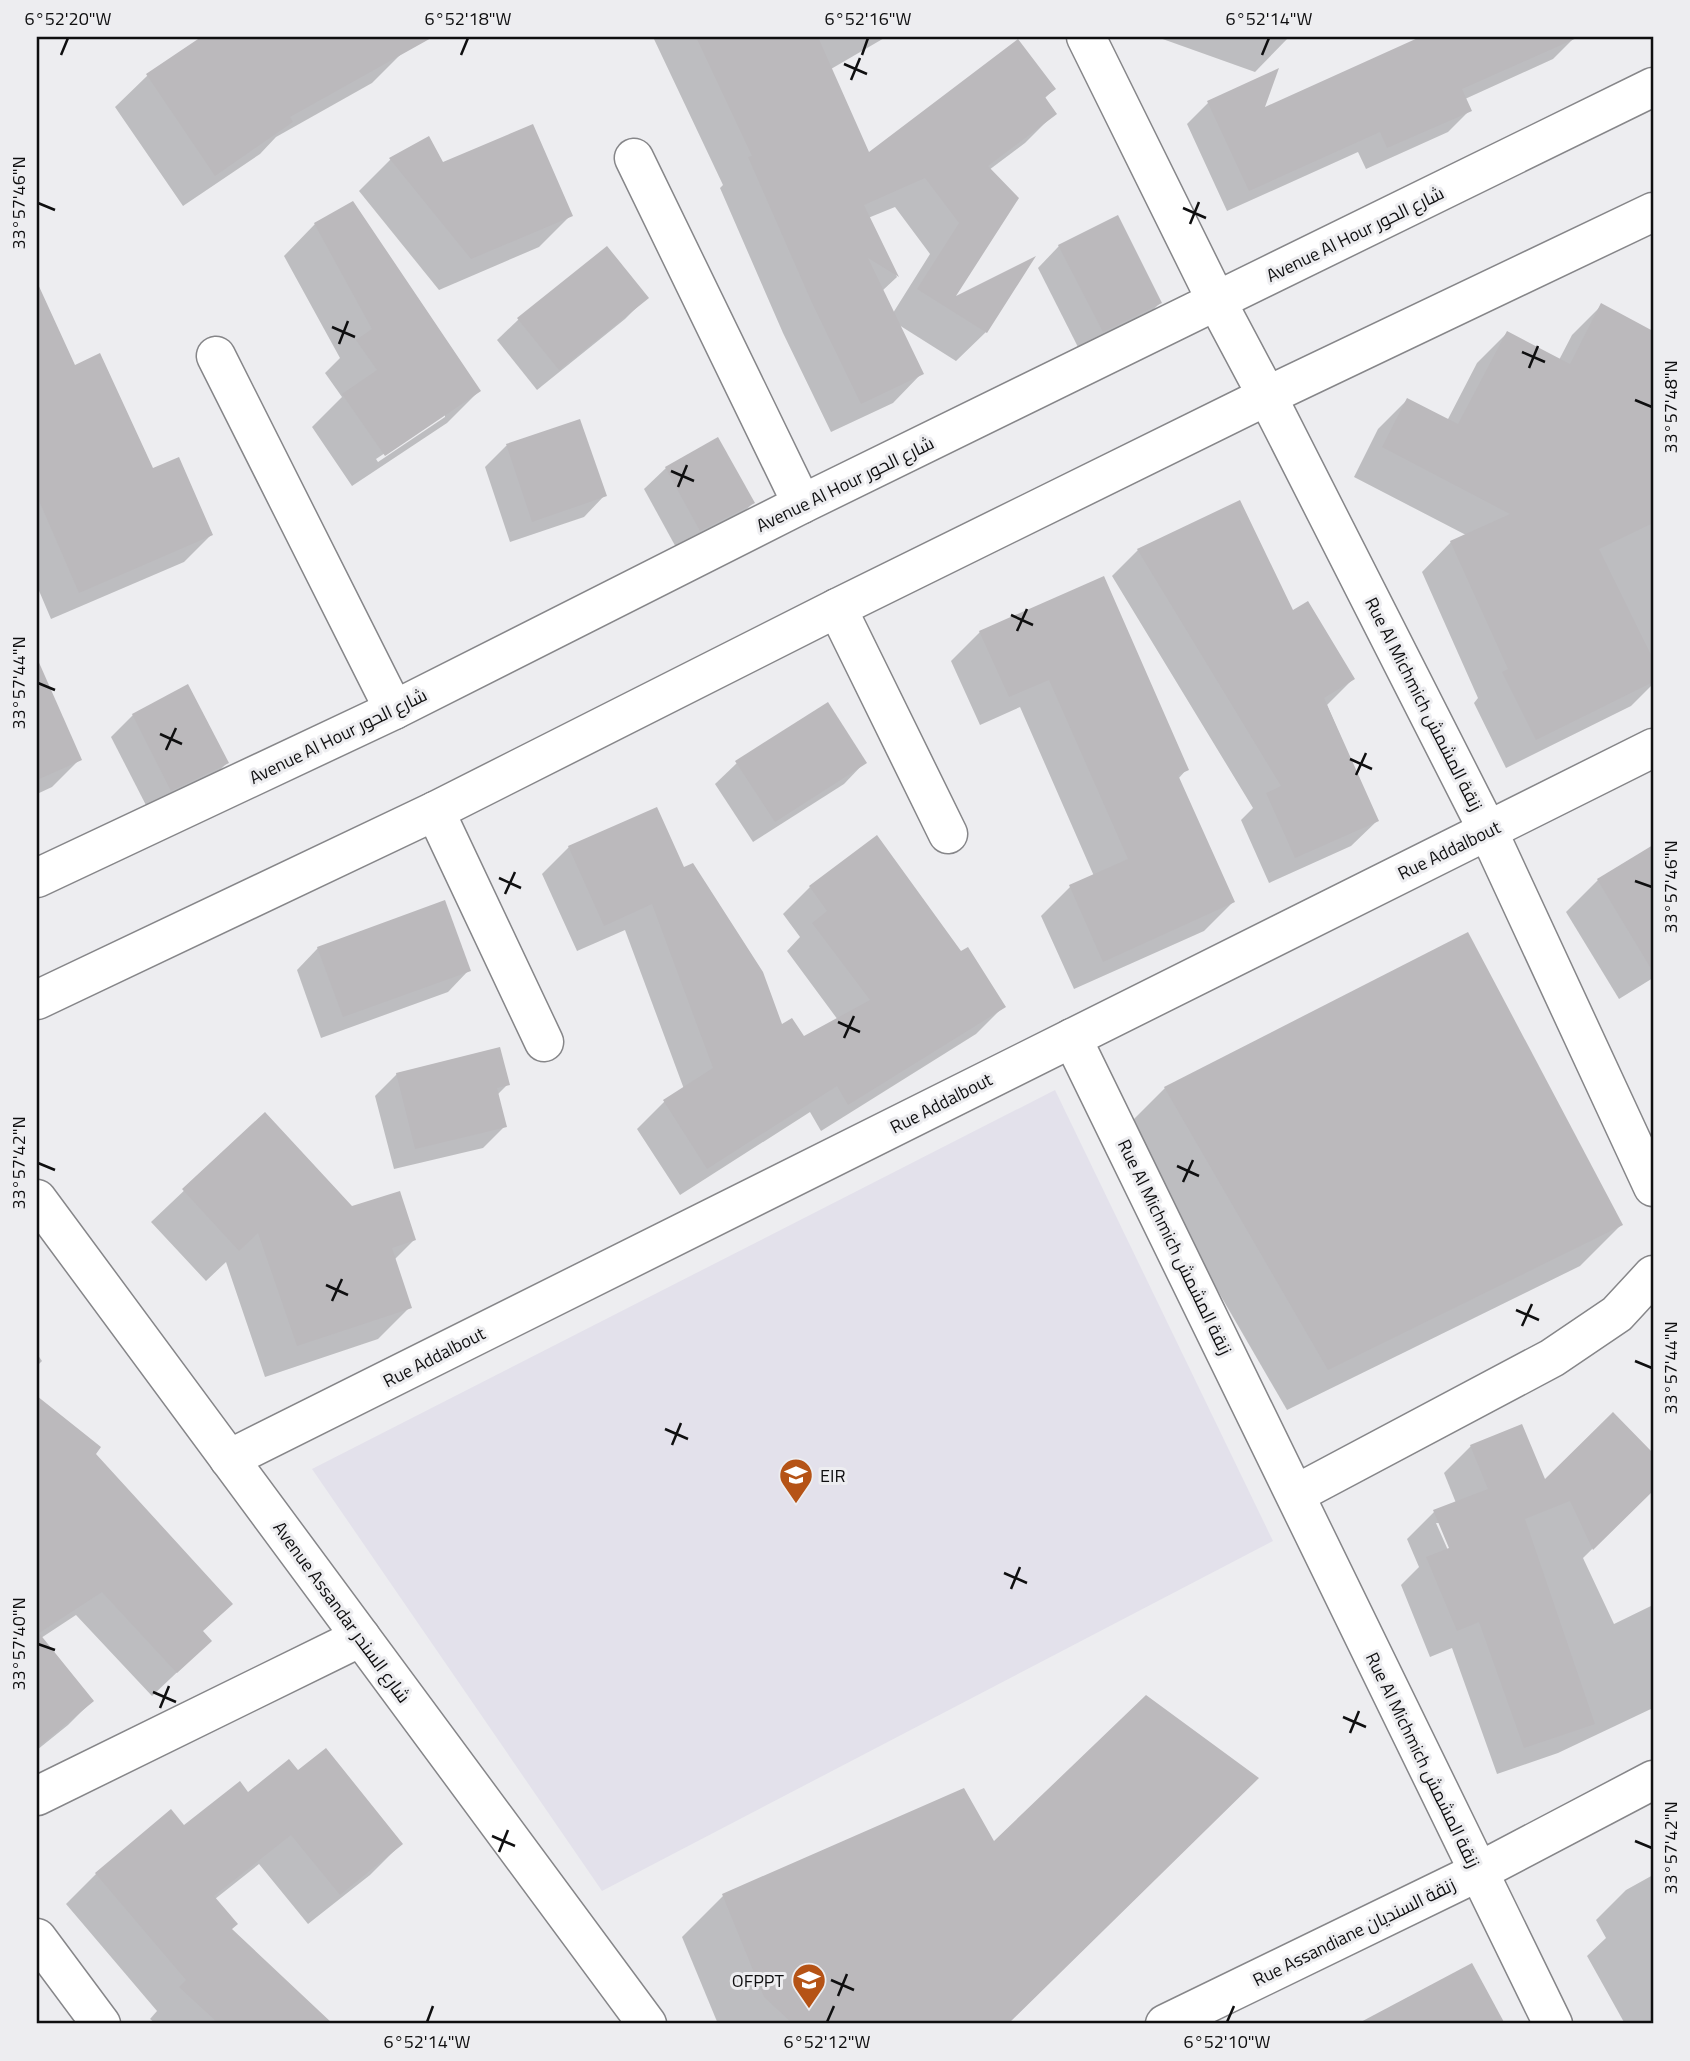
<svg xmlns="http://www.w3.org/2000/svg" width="1690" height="2061" font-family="'Titillium Web',Cairo,sans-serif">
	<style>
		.built { fill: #e3e1eb }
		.shadow { fill: #0003; fill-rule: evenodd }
		.building { fill: #bbb9bc }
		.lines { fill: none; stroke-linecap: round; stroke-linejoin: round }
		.minor-casing { stroke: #868689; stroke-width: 41 }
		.minor { stroke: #fff; stroke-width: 38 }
		.ticks { fill: none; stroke: #0f0f10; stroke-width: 2.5 }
		.labels { text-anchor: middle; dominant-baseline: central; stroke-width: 6; stroke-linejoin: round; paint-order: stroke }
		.street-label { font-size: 18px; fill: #0f0f10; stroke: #ededf0 }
		.poi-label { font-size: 18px; fill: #0f0f10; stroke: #ededf0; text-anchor: start }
		.neatline { fill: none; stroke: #0f0f10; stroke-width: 2.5 }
		.ticks-label { font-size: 18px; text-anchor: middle; fill: #0f0f10 }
	</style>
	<rect width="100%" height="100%" fill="#ededf0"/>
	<polygon class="built" points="1055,1090 1273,1541 602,1891 312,1469"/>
	<g class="shadow">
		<polygon points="204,37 396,37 404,51 372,83 276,137 260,154 183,206 115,107 147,76"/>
		<path d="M653,37H886L831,69L869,155L1054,89L1044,99L1055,113L1025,143L989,170L952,301L986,332L956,361L899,325L922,373L893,403L831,432L783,333L720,188L723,185ZM895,207L930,254L893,313L882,291L897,277L868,218Z"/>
		<polygon points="1157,37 1289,37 1255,72"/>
		<polygon points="1424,37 1574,38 1553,59 1465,99 1470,110 1448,132 1366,169 1358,152 1227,211 1187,124 1208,103 1262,110"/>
		<polygon points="391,159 442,165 571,215 539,247 439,290 359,191"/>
		<path d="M315,224L479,391L447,423L352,486L312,427L342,397L325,373L340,358L284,256ZM445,413V417L378,462L376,459Z"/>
		<polygon points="1059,246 1160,303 1139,324 1081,353 1038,268"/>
		<polygon points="646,298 625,319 537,390 497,340 519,319"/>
		<polygon points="1602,305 1653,333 1653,380 1601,478 1653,453 1653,684 1631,706 1506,768 1474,703 1478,698 1422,572 1451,542 1466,535 1354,477 1378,429 1407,400 1447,421 1477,363 1507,333 1559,360 1572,335"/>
		<polygon points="60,336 74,367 152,470 211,535 184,562 51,619 37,586 37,347"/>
		<polygon points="579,421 605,495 584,517 510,542 485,467 506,446"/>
		<polygon points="666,468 753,503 732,524 678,551 644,489"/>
		<polygon points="1138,550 1292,612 1353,679 1327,705 1377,821 1351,846 1269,883 1241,820 1253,808 1112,576"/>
		<polygon points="980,632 1187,769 1178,779 1233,902 1204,931 1074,989 1041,916 1070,887 1094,876 1020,707 980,725 951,661"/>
		<polygon points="45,680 80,759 52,787 37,794 37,683"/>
		<polygon points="187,687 227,763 206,784 149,811 111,737 133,715"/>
		<polygon points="865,762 844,784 753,842 715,784 737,763"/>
		<polygon points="569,847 683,869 781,1027 803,1038 838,1020 787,951 800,937 783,914 810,887 1003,1007 976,1034 821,1131 810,1112 680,1195 637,1129 664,1102 684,1089 625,930 577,951 542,874"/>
		<polygon points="1653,847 1653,978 1619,999 1566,912 1598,880"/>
		<polygon points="318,948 469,970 448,992 321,1038 297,970"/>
		<polygon points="397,1074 508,1084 497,1095 505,1126 483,1148 394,1169 375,1096"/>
		<polygon points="1165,1088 1621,1225 1580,1266 1287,1410 1124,1129"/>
		<polygon points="265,1114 352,1208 414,1240 394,1260 410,1307 378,1339 265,1377 226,1262 206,1281 151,1222"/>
		<polygon points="37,1354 42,1361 37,1366"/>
		<polygon points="37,1398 99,1448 93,1454 202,1632 210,1641 152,1696 76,1615 41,1638 92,1701 68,1725 37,1750 37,1589 46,1581 37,1572"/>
		<path d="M1613,1414L1653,1455V1489L1583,1558L1614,1624L1653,1605V1708L1558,1753L1497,1774L1452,1648L1430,1657L1401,1585L1419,1567L1407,1539L1434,1512L1456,1503L1444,1473L1471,1446L1544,1482ZM1436,1523H1440L1454,1556L1451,1557Z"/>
		<polygon points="298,1773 401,1844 370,1875 308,1924 259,1864 215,1899 230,1930 332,2024 156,2024 150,2019 157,2011 66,1904 96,1874 248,1794"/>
		<polygon points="1216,1819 1007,2024 718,2024 682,1937 723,1896 993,1844"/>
		<polygon points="1653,1875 1653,2024 1625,2024 1587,1956 1606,1938 1596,1920 1626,1890"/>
		<polygon points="1472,1965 1503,2024 1361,2024"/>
	</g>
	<g class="building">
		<polygon points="201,37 433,37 290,117 293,122 215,176 146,74"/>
		<polygon points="696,37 818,37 869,152 1018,39 1056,89 1045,97 1057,114 988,166 1019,198 956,296 1036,256 987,333 917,289 959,223 925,178 864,205 899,277 868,258 924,374 861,404 812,303 748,157 752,156"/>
		<polygon points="1420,37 1579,37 1462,89 1472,111 1387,148 1380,132 1249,191 1207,101 1279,68 1265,107"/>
		<polygon points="533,124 573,216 471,259 389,158 429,136 443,162"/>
		<polygon points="353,201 481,391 385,456 342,394 377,370 356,340 372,329 314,223"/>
		<polygon points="1118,215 1162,303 1103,332 1058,245"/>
		<polygon points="607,246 649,298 559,370 517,318"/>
		<polygon points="37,282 75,365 100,353 153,468 179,457 213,535 79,593 37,496"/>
		<polygon points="1601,303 1653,331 1653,523 1599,549 1653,659 1653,682 1536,740 1502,672 1508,669 1450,541 1510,514 1382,447 1407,398 1458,424 1507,331 1570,364"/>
		<polygon points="580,419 607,496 532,522 506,444"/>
		<polygon points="718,437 755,503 700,531 665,467"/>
		<polygon points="1240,500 1293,610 1308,601 1355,679 1324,698 1379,821 1295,858 1266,793 1281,786 1137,549"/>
		<polygon points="1104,576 1189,770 1178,775 1235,902 1103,962 1069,885 1128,859 1049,680 1009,697 979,631"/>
		<polygon points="37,658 82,760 37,780"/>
		<polygon points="188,684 229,763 171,791 132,714"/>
		<polygon points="828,702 867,763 775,822 735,761"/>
		<polygon points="657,807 684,867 693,863 763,972 782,1024 792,1018 804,1036 870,1000 812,923 827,911 809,886 877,835 961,951 968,947 1006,1007 848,1105 837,1086 707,1169 663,1100 713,1068 652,904 604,926 568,846"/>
		<polygon points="1653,845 1653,972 1597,879"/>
		<polygon points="445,900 471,971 343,1017 317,947"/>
		<polygon points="1468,932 1623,1225 1328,1370 1164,1087"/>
		<polygon points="500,1047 510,1085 497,1088 507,1127 415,1149 396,1073"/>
		<polygon points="265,1112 352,1206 400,1191 416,1240 392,1248 412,1308 297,1346 258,1233 239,1251 182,1189"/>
		<polygon points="37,1396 101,1447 96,1454 233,1604 203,1631 212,1641 177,1673 102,1592 39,1633 94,1701 37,1748"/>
		<polygon points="1613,1412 1653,1453 1653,1491 1593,1550 1570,1501 1525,1519 1595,1724 1524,1748 1479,1622 1457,1631 1426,1557 1449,1548 1433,1510 1488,1489 1470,1445 1522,1424 1545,1479"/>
		<polygon points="1146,1695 1259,1778 1008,2024 793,2024 764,1997 722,1894 964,1788 994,1841"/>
		<polygon points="326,1748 403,1844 340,1895 291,1835 214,1896 238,1924 232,1929 333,2024 219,2024 179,1987 186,1980 95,1873 171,1809 184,1825 240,1781 248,1792 289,1759 298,1770"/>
		<polygon points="1472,1963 1505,2024 1357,2024"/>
	</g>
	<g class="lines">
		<g class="minor-casing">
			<g id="minor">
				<polyline points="1086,37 1217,302 1267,396 1488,831 1653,1187"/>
				<polyline points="634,158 802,504"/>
				<polyline points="216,356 394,710"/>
				<polyline points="837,608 948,834"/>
				<polyline points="435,811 544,1042"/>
				<polyline points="37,878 394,710 802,504 1653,87"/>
				<polyline points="37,1000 435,811 837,608 1267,396 1653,212"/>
				<polyline points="1072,1038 1553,2024"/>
				<polyline points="37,1199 647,2024"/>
				<polyline points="229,1459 1653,748"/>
				<polyline points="1296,1494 1552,1358 1617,1314 1653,1275"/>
				<polyline points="37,1796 361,1637"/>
				<polyline points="37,1938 101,2024"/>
				<polyline points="1165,2024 1478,1872 1653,1780"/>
			</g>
		</g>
		<use href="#minor" class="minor"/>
	</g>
	<path class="ticks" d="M61,55L68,38M461,55L468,38M862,55L868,38M1262,55L1269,38M844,64L867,74M851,80L860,58M38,203L55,210M1183,208L1206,218M1190,224L1199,202M332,327L355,337M339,344L348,321M1522,352L1545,362M1529,368L1538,346M1635,400L1652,407M671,471L694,481M678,487L687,465M1011,615L1033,625M1017,631L1027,609M38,683L55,690M160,734L182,744M166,750L176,728M1350,759L1372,769M1356,775L1366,753M499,878L521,888M1635,881L1652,887M505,894L515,872M838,1022L860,1032M844,1038L854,1016M38,1163L55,1170M1177,1166L1199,1176M1183,1182L1193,1160M326,1285L348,1295M332,1301L342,1279M1516,1310L1539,1320M1522,1326L1532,1304M1635,1361L1652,1368M665,1429L688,1439M672,1445L681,1423M1004,1573L1027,1583M1011,1589L1020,1567M38,1644L55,1650M153,1692L176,1702M160,1708L169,1686M1343,1717L1366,1727M1350,1733L1359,1711M492,1836L515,1846M1635,1841L1652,1848M499,1852L508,1830M831,1980L854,1990M838,1996L847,1974M427,2022L433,2006M827,2022L834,2006M1227,2022L1234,2006"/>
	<defs>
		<g id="school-pin" transform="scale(1.75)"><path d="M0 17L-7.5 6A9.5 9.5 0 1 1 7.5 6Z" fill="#b55316" stroke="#ededf0"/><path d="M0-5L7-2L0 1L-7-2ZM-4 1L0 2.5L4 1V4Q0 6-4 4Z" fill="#fff"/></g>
		<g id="university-pin" transform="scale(1.75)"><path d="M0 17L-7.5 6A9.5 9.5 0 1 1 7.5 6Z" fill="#b55316" stroke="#ededf0"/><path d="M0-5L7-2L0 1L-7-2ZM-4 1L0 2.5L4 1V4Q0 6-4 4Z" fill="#fff"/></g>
	</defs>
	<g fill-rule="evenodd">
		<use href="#school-pin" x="796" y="1475"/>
		<use href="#university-pin" x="809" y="1980"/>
	</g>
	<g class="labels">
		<g class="street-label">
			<text transform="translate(1355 234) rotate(-26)">Avenue Al Hour شارع الحور</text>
			<text transform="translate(845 484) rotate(-26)">Avenue Al Hour شارع الحور</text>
			<text transform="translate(1424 704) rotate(63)">Rue Al Michmich زنقة المشمش</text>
			<text transform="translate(338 736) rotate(-26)">Avenue Al Hour شارع الحور</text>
			<text transform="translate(1449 850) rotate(-26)">Rue Addalbout</text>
			<text transform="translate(941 1103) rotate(-27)">Rue Addalbout</text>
			<text transform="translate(1175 1247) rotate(64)">Rue Al Michmich زنقة المشمش</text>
			<text transform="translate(434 1357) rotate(-27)">Rue Addalbout</text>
			<text transform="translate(342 1612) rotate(54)">Avenue Assandar شارع السندر</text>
			<text transform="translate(1423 1760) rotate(64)">Rue Al Michmich زنقة المشمش</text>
			<text transform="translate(1354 1932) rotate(-26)">Rue Assandiane زنقة السنديان</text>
		</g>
		<g class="poi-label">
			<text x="820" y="1475">EIR</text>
			<text x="784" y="1980" text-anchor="end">OFPPT</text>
		</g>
	</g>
	<rect width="1690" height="2061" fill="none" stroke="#ededf0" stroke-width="77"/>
	<rect x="38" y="38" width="1614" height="1984" class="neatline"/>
	<g class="ticks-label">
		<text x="68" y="25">6°52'20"W</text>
		<text x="468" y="25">6°52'18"W</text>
		<text x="868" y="25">6°52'16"W</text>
		<text x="1269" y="25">6°52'14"W</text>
		<text transform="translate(19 203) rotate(-90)" y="6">33°57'46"N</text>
		<text transform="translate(1671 407) rotate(-90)" y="6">33°57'48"N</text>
		<text transform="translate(19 683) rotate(-90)" y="6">33°57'44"N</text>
		<text transform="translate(1671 887) rotate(-90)" y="6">33°57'46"N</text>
		<text transform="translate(19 1163) rotate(-90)" y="6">33°57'42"N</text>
		<text transform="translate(1671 1368) rotate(-90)" y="6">33°57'44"N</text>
		<text transform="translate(19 1644) rotate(-90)" y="6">33°57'40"N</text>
		<text transform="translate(1671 1848) rotate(-90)" y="6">33°57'42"N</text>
		<text x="427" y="2048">6°52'14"W</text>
		<text x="827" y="2048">6°52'12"W</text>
		<text x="1227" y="2048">6°52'10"W</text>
	</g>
</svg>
